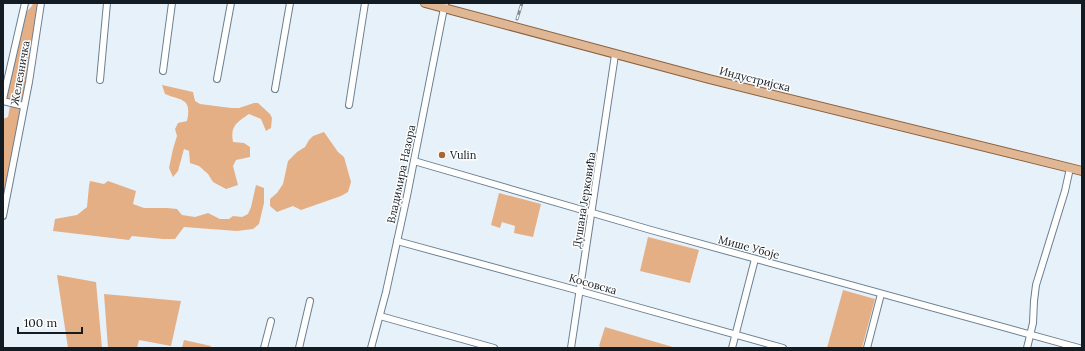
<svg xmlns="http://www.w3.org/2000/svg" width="1085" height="351" font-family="Lora,serif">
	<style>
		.green { fill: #e5af85 }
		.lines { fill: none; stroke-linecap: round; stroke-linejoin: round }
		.minor-casing { stroke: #6a7f93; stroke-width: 8 }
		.major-casing { stroke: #8b613e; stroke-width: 10 }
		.minor { stroke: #fff; stroke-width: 6 }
		.major { stroke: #e0b794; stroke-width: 8 }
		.rail-casing { stroke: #828b94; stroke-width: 3 }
		.rail { stroke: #fdfdfd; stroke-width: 1.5; stroke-dasharray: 4.5; stroke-linecap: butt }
		.poi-dot { fill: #a76730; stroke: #fdfdfd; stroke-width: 1.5 }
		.labels { text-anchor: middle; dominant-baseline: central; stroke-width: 3; stroke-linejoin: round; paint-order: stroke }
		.street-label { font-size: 11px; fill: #131b23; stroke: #fdfdfd }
		.poi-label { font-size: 11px; fill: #131b23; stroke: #fdfdfd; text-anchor: start }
	</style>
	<rect width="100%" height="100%" fill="#e7f1fa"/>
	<g class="green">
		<polygon points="33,3 39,3 22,102 8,100 6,97 26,12 32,6"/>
		<path d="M162,85L193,92L195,101L200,104L231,108H239L254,103H258L270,114L272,118L271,128L266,131L261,119L249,114C237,122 230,126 233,142L244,143L250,147V157L236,160L233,166L238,185L226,189L213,182L208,174L199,166L190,163L189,151L184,149L178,171L173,177L169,168L173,149L177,136L175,129L178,123L187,121C192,98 182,101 165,94Z"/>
		<polygon points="10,106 21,108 3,202 3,119 8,117"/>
		<polygon points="324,132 338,152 344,157 351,182 348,192 341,196 301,210 293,206 277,212 270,206 270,199 277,193 283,184 288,161 297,152 305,147 309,140 313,136"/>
		<polygon points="90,181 104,184 108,181 136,191 133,204 144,208 167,208 177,209 182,215 195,217 208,213 220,219 229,219 233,216 242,217 248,214 251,207 256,185 264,188 264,203 259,224 253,229 237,231 184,227 175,239 163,239 132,236 129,240 53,231 55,219 77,215 87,207 89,186"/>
		<polygon points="499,193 541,204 533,237 514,233 515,226 502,222 500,228 491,225"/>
		<polygon points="648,237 699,250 690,283 640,271"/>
		<polygon points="57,275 96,282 102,348 68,348"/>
		<polygon points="843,290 875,299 862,348 827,348"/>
		<polygon points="104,294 181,301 171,346 139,340 137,348 108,348"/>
		<polygon points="605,327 676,348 602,348 599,346"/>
		<polygon points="184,340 211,346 210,348 182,348"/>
	</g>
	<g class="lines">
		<g class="minor-casing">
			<g id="minor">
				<polyline points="163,71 172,3"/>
				<polyline points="217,79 231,3"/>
				<polyline points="100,80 107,3"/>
				<polyline points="275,89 290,3"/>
				<polyline points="3,99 25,3"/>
				<polyline points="3,101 24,106"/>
				<polyline points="349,105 365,3"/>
				<polyline points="414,161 651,230 1079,348"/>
				<polyline points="3,216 29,82 41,3"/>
				<polyline points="397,241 580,291 783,348"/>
				<polyline points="380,316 494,348"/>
				<polyline points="264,348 271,321"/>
				<polyline points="299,348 310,301"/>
				<polyline points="371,348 386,292 407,196 445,3"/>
				<polyline points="571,348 615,55"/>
				<polyline points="732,348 755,259"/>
				<polyline points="867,348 881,294"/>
				<polyline points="1027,348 1033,323 1034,301 1036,285 1065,191 1070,168"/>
			</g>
		</g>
		<g class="major-casing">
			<polyline id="major" points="425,3 709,79 1082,171"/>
		</g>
		<use href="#minor" class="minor"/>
		<use href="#major" class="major"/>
		<g class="rail-casing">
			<polyline id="rail" points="517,19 522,3"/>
		</g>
		<use href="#rail" class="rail"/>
	</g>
	<circle class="poi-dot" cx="442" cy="155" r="4"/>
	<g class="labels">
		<g class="street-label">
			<text transform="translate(20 73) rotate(-80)">Железничка</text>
			<text transform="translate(755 79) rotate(14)">Индустријска</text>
			<text transform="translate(401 174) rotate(-78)">Владимира Назора</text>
			<text transform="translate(584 200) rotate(-81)">Душана Јерковића</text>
			<text transform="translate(749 247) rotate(15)">Мише Убоје</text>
			<text transform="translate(593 284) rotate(16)">Косовска</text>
		</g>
		<g class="poi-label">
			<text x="450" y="155">Vulin</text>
		</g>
	</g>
	<rect width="1085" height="351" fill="none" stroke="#131b23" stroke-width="8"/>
	<path d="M18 327v6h64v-6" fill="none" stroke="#131b23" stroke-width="2"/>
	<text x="24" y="327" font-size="12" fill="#131b23" stroke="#fdfdfd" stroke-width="3" paint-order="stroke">100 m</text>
</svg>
